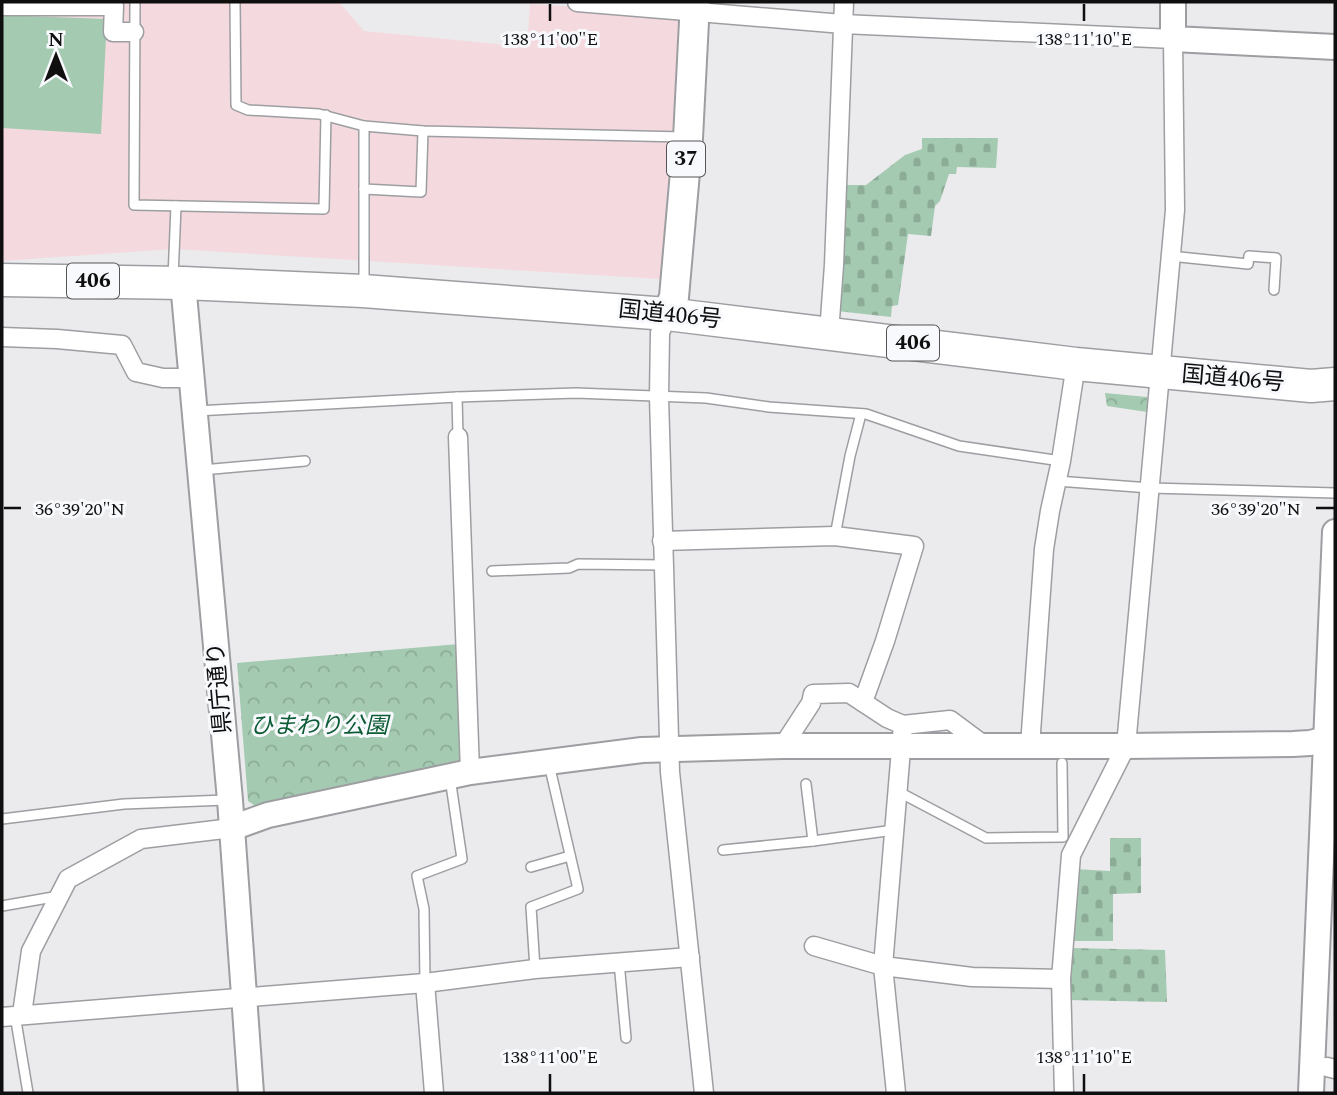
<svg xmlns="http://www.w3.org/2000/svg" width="1337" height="1095" font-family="Spectral,'Noto Sans JP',serif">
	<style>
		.education { fill: #f4dadf }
		.green { fill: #a4cab1 }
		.cemetery { fill: url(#cemetery-stones) }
		.park { fill: url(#park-crowns) }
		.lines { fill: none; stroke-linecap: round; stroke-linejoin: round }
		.lane-casing { stroke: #9d9ea1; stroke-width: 12 }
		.street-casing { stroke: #9d9ea1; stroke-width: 21 }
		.secondary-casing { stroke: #9d9ea1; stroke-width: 28 }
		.primary-casing { stroke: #9d9ea1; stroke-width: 32 }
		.highway-casing { stroke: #9d9ea1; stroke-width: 35 }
		.lane { stroke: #fff; stroke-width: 9 }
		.street { stroke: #fff; stroke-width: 18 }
		.secondary { stroke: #fff; stroke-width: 24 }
		.primary { stroke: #fff; stroke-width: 28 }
		.highway { stroke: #fff; stroke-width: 32 }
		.ticks { fill: none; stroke: #0f0f10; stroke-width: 2.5 }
		.labels { text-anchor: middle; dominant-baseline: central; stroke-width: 6; stroke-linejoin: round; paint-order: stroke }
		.shield { fill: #f8f9fc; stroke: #555557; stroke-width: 2 }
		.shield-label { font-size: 21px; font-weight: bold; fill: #0f0f10 }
		.street-label { font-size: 23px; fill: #0f0f10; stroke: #f8f9fc }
		.park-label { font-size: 23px; font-style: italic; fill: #0d5c36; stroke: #f8f9fc }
		.ticks-label { font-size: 18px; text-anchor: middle; fill: #0f0f10; stroke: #f8f9fc; stroke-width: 6; stroke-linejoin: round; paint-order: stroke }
	</style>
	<defs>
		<pattern id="cemetery-stones" width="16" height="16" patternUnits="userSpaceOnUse" patternTransform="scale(1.75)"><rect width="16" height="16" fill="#a4cab1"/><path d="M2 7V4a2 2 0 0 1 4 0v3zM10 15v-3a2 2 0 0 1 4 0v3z" fill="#8cac97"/></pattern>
		<pattern id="park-crowns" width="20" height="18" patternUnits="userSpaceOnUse" patternTransform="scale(1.75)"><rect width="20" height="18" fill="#a4cab1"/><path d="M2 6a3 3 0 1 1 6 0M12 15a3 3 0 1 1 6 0" fill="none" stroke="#8cac97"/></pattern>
	</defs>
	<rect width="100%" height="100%" fill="#ebebee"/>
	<polygon class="education" points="2,2 339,2 364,31 527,47 530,4 684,13 668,273 659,279 174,249 2,261"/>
	<polygon class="green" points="2,15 107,19 101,134 2,128"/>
	<g class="cemetery">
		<polygon points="922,138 998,138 996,168 957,167 956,174 949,174 940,201 935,206 931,236 908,234 898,305 892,306 891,317 837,311 843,185 866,185 905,155 922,149"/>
		<polygon points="1110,838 1141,838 1141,893 1113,894 1113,941 1070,941 1074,869 1110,871"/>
		<polygon points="1071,948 1165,950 1167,1002 1067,1000"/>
	</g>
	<g class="park">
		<polygon points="1105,393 1147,397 1147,412 1107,406"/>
		<polygon points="459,644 462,757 452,769 261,810 248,801 237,663"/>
	</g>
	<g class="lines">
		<g class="lane-casing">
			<g id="lane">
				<polyline points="135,2 134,205 324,209 326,115"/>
				<polyline points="235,2 236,105 248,110 319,114 364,126"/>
				<polyline points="364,189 421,192 423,131"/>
				<polyline points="1170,256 1248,264 1249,256 1276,258 1274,290"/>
				<polyline points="173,278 176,206"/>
				<polyline points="364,286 364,126 423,131 683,137"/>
				<polyline points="457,397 458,437"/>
				<polyline points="196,411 457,397 576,393 706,398 769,407 866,414 959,446 1061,461"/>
				<polyline points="202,470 305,461"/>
				<polyline points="1057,481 1150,488 1335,493"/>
				<polyline points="835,536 850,456 861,414"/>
				<polyline points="492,571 569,568 578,564 664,565"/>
				<polyline points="899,792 986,838 1063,837 1062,763"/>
				<polyline points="2,819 124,804 226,800"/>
				<polyline points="813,841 894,830"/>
				<polyline points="723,850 813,841 806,784"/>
				<polyline points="531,867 570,856"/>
				<polyline points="2,906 59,896"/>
				<polyline points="619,962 626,1038"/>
				<polyline points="535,969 531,907 578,889 549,764"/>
				<polyline points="425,983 424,909 417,876 462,859 450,778"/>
				<polyline points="15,1015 28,1093"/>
			</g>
		</g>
		<g class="street-casing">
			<g id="street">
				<polyline points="577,2 843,24 1173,39 1175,210 1126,746 1071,855 1061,979 1064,1093"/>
				<polyline points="2,6 114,6 113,32 134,32"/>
				<polyline points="667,314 660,333 659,397 670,772 704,1093"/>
				<polyline points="829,333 834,265 844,2"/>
				<polyline points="2,337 57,339 122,345 136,372 163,378 193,378"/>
				<polyline points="458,437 470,772"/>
				<polyline points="662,541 835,536 914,546 885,641 863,702"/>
				<polyline points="783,746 811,703 813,694 849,693 887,718 903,725 950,720 985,746"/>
				<polyline points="1030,746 1044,549 1050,511 1061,461 1076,364"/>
				<polyline points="814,946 883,966 972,977 1061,979"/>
				<polyline points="425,983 434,1093"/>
				<polyline points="22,1014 31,951 68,879 141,839 232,828"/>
				<polyline points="2,1017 425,983 535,969 690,957"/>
				<polyline points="1327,1067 1335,1069"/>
				<polyline points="896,1093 883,966 903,725"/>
			</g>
		</g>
		<g class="secondary-casing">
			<g id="secondary">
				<polyline points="1173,2 1173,39 1335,47"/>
				<polyline points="183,283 230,800 251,1093"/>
				<polyline points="232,828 268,815 470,772 642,750 783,746 1126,746 1293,744 1310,743 1335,737"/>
				<polyline points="1311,1093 1335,532"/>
			</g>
		</g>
		<g class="primary-casing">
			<polyline id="primary" points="667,314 674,297 688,138 695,2"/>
		</g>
		<g class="highway-casing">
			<polyline id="highway" points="2,280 183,283 363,291 667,314 1076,364 1311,386 1335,384"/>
		</g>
		<use href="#lane" class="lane"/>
		<use href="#street" class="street"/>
		<use href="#secondary" class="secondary"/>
		<use href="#primary" class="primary"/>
		<use href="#highway" class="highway"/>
	</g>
	<path class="ticks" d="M550,4V21M1084,4V21M4,508H21M1316,508H1334M550,1074V1092M1084,1074V1092"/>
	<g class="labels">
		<g class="shield">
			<rect x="667" y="141.5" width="38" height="35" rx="5"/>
			<rect x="67" y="263.5" width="52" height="35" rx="5"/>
			<rect x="887" y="325.5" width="52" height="35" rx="5"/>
		</g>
		<g class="shield-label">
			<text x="686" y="159">37</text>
			<text x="93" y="281">406</text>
			<text x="913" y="343">406</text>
		</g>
		<g class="street-label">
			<text transform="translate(670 315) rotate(6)">国道406号</text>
			<text transform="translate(1233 379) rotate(5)">国道406号</text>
			<text transform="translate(220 688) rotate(-95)">県庁通り</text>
		</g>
		<g class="park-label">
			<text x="319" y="726">ひまわり公園</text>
		</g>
	</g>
	<g class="ticks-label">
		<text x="550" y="45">138°11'00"E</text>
		<text x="1084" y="45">138°11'10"E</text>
		<text x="80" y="515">36°39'20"N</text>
		<text x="1256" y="515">36°39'20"N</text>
		<text x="550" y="1063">138°11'00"E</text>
		<text x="1084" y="1063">138°11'10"E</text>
	</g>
	<rect width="1337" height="1095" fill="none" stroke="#0f0f10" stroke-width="7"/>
	<g transform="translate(56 56)" stroke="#f8f9fc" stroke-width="5" paint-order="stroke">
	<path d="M0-5L12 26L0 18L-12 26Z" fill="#0f0f10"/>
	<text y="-10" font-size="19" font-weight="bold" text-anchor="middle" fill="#0f0f10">N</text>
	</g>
</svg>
